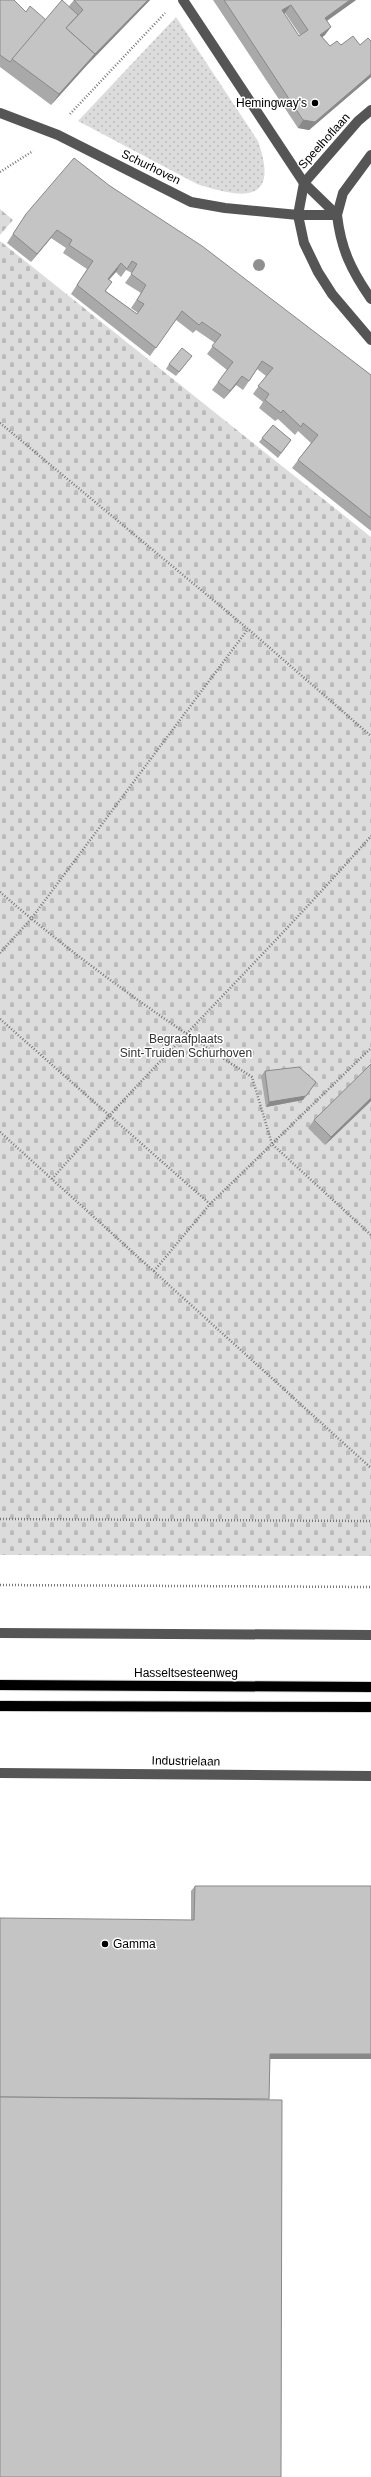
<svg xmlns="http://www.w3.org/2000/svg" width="371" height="2477" font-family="Helvetica,sans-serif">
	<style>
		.cemetery { fill: url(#cemetery-stones) }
		.park { fill: url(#park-dots) }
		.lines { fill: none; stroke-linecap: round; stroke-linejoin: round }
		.major-casing { stroke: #dbdbdb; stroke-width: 12 }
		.path { stroke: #777; stroke-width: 2.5; stroke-dasharray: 1 2; stroke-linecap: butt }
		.minor { stroke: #555; stroke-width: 10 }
		.major { stroke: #000; stroke-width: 10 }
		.tree { fill: #8f8f8f }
		.wall { fill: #a9a9a9; fill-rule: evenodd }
		.shaded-wall { fill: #898989 }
		.building { fill: #c4c4c4; stroke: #898989; fill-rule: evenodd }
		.poi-dot { fill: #000; stroke: #fff; stroke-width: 1.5 }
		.labels { text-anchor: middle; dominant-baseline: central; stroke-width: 3; stroke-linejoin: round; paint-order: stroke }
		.poi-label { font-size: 12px; fill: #000; stroke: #fff; text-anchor: end }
		.street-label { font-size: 12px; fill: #000; stroke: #fff }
		.park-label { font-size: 12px; fill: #333; stroke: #fff }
	</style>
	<defs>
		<pattern id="cemetery-stones" width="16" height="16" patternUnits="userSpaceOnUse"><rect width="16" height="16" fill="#dcdcdc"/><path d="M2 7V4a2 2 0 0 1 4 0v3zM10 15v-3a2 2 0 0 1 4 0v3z" fill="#bbb"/></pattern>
		<pattern id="park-dots" width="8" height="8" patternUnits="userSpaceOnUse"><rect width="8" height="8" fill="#dcdcdc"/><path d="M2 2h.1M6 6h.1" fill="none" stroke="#bbb" stroke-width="1.8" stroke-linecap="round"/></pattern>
	</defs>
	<rect width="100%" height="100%" fill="#fff"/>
	<g class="cemetery">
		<polygon points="0,209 13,220 0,235"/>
		<polygon points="0,241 371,537 371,1556 0,1555"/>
	</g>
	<path class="park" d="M176,17L258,141C280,204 243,199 197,184L78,121Z"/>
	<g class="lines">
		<g class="major-casing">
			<g id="major">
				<polyline points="0,1685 371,1687"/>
				<polyline points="0,1706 371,1707"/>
			</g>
		</g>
		<g class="path">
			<polyline points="70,114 165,13"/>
			<polyline points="0,172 33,151"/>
			<polyline points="0,423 248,629 371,736"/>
			<path d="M0,892C78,960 165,1021 252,1077L272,1144L371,1235"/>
			<polyline points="0,953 31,919 248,629"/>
			<polyline points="0,1019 210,1204"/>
			<polyline points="0,1132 371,1468"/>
			<path d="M52,1179C155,1062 268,953 371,836"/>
			<polyline points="154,1271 210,1204 371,1048"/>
			<polyline points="0,1519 371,1521"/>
			<polyline points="0,1585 371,1587"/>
		</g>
		<g class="minor">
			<path d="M183,0L304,183L337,215C341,249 351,270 371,299"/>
			<polyline points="371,110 358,121 304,183 298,215 304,243 318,272 332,294 371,340"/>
			<polyline points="0,113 58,135 191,202 225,208 298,215 337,215"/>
			<polyline points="337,215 343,193 371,155"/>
			<polyline points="0,1633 371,1635"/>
			<polyline points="0,1773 371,1776"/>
		</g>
		<use href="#major" class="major"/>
	</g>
	<circle class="tree" cx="259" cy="265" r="6"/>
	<g class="wall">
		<polygon points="0,0 26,12 46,20 69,6 74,0 150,0 87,65 51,105 0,67"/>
		<path d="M213,0H356L327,21L325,35L322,37L330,46L360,45L371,41V77L309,130L298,128ZM285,13L300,35L299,36L284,14Z"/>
		<path d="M110,186L371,375V531L292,468L311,443L298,431L295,435L278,419L275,421L259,408L263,402L253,394L266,376L257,369L243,390L236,385L224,399L212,390L227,370L207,354L215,343L196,330L193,333L176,320L150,356L71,294L87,269L63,253L66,248L51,238L31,262L7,243L26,214ZM126,270L132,273L125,283L141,293L131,308L138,313L137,314L106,291L109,280L116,272L121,277Z"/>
		<polygon points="192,356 176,376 166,369 169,364"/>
		<polygon points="273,425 291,440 278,458 259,442"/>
		<polygon points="265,1071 303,1100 266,1107 261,1076"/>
		<polygon points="371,1101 325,1145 308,1128 314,1120"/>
		<polygon points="195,1886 371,2059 270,2059 269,2099 191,1920 191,1891"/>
	</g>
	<g class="shaded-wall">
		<polygon points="148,0 150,0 87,65 51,105 59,94 95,54"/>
		<polygon points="350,0 356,0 319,26 325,18"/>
		<polygon points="291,5 285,13 277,19 282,10"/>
		<polygon points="331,27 325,35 315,43 320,35"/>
		<polygon points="371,74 371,77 309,130 298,128 303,120"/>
		<polygon points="57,230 51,238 31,262 37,254"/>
		<polygon points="121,263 116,272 102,287 108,279"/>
		<polygon points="242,376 236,385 224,399 230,391"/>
		<polygon points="316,1082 303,1100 266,1107 269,1102"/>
		<polygon points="371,1098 371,1101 325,1145 331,1137"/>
		<polygon points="270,2054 371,2054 371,2059 266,2059"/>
	</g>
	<g class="building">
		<polygon points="0,0 14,0 26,12 30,6 46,20 10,62 0,55"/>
		<polygon points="62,0 78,15 66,28 95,54 59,94 12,59"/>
		<polygon points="74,0 148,0 92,57 95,54 66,28 83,10"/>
		<path d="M224,0H350L325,18L331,27L320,35L330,46L337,41L341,45L353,36L360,45L368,38L371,41V74L315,122L303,120ZM291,5L308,30L299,36L282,10Z"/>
		<path d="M74,158L110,186L202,246L371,375V518L298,460L318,435L303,423L301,427L283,410L281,413L265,400L269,394L258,386L273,368L262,361L249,381L242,376L230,391L218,382L233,362L212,346L221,335L202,322L199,325L182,311L156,348L77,285L93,261L69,245L72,240L57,230L37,254L13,234L26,214ZM132,261L137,264L131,274L146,285L137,300L144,304L137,314L105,291L112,282L108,279L121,263L127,269Z"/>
		<polygon points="182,348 192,356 179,372 169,364"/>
		<polygon points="273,425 291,440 281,453 262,438"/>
		<polygon points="371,1064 371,1098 331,1137 314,1120"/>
		<polygon points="299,1067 316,1082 306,1096 269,1102 265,1071"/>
		<polygon points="195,1886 371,1886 371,2054 270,2054 269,2099 0,2097 0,1918 194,1920"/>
		<polygon points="0,2097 282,2100 281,2477 0,2477"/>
	</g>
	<g class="poi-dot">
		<circle cx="315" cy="103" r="4"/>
		<circle cx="105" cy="1944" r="4"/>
	</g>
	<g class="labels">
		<g class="poi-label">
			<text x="307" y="103">Hemingway's</text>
			<text x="113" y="1944" text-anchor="start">Gamma</text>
		</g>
		<g class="street-label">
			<text transform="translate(324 141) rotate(-48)">Speelhoflaan</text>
			<text transform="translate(151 167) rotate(26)">Schurhoven</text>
			<text x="186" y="1673">Hasseltsesteenweg</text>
			<text transform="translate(186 1761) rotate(1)">Industrielaan</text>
		</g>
		<g class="park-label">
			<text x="186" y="1039">Begraafplaats<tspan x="186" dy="14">Sint-Truiden Schurhoven</tspan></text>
		</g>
	</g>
</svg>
